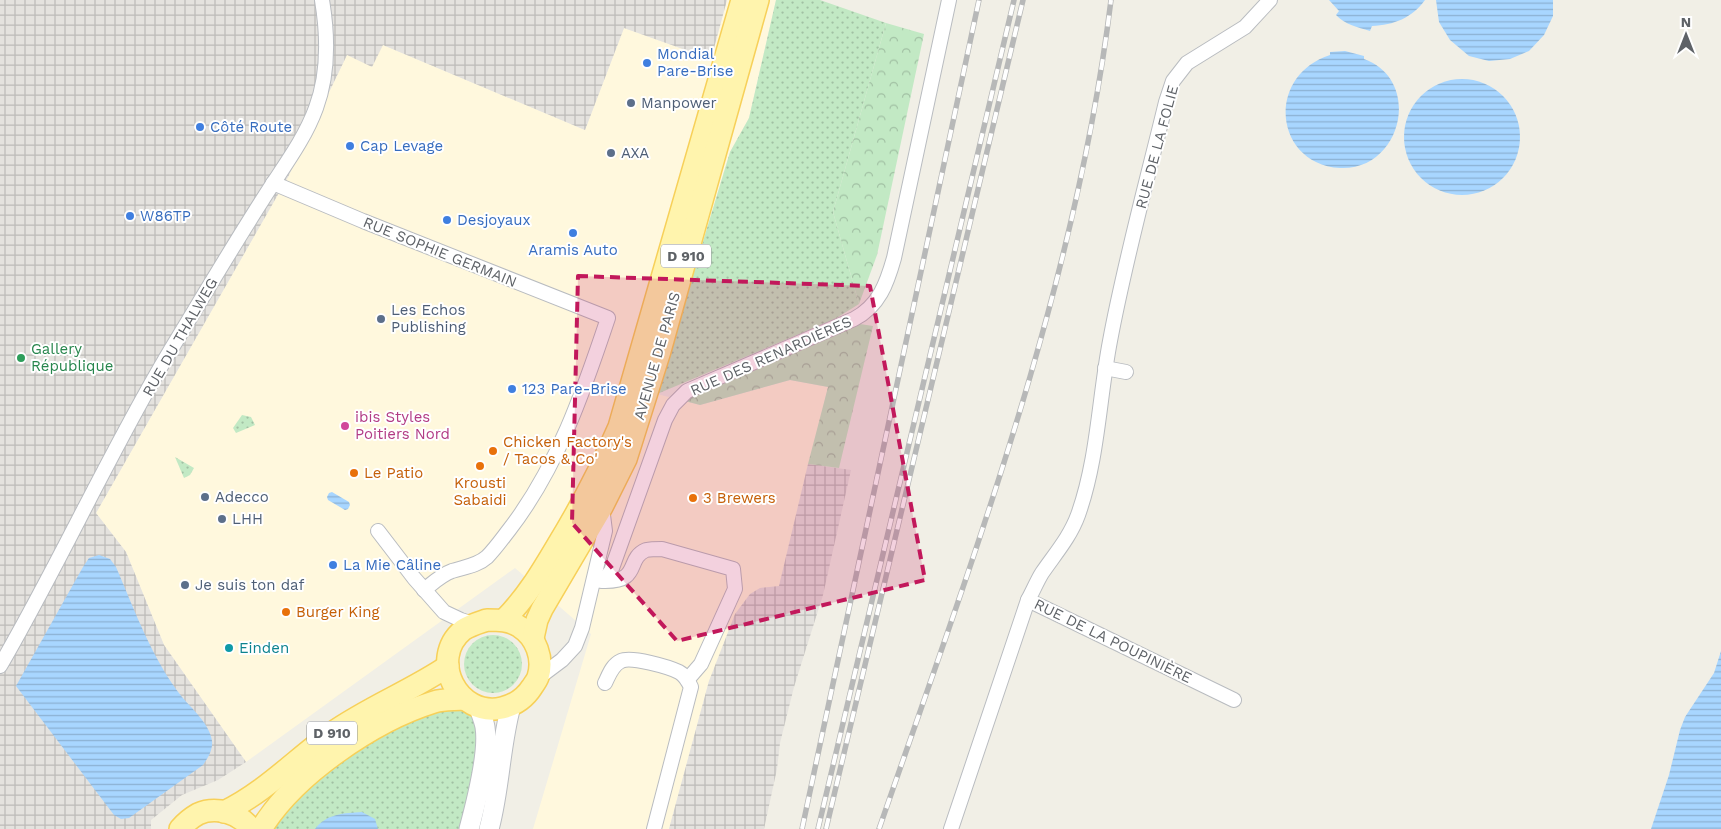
<svg xmlns="http://www.w3.org/2000/svg" width="1721" height="829" font-family="'Work Sans',sans-serif">
	<style>
		.commercial { fill: #fff8dd }
		.industrial { fill: url(#industrial-grid) }
		.grass { fill: url(#grass-dots) }
		.forest { fill: url(#forest-crowns) }
		.water { fill: url(#water-rules) }
		.lines { fill: none; stroke-linecap: round; stroke-linejoin: round }
		.street-casing { stroke: #b9bcc0; stroke-width: 16 }
		.secondary-casing { stroke: #babdc2; stroke-width: 21 }
		.primary-casing { stroke: #f7d059; stroke-width: 24 }
		.street { stroke: #fff; stroke-width: 14 }
		.secondary { stroke: #fff; stroke-width: 19 }
		.primary { stroke: #fff4ad; stroke-width: 21 }
		.rail-casing { stroke: #b7b8b8; stroke-width: 5.5 }
		.rail { stroke: #fff; stroke-width: 4; stroke-dasharray: 11; stroke-linecap: butt }
		.marked { fill: #c2185b; fill-opacity: 0.2; stroke: #c2185b; stroke-width: 4; stroke-dasharray: 10 6; stroke-linejoin: round }
		.shop-dot { fill: #3f7fe0; stroke: #fff; stroke-width: 2 }
		.service-dot { fill: #5c6f8a; stroke: #fff; stroke-width: 2 }
		.leisure-dot { fill: #2e9e5b; stroke: #fff; stroke-width: 2 }
		.hotel-dot { fill: #d1479c; stroke: #fff; stroke-width: 2 }
		.food-dot { fill: #e8710a; stroke: #fff; stroke-width: 2 }
		.culture-dot { fill: #0f9aa8; stroke: #fff; stroke-width: 2 }
		.labels { text-anchor: middle; dominant-baseline: central; stroke-width: 4; stroke-linejoin: round; paint-order: stroke }
		.shield { fill: #fff; stroke: #8e9195; stroke-width: 1 }
		.shield-label { font-size: 14px; font-weight: bold; fill: #5e6267 }
		.shop-label { font-size: 15px; fill: #366cbe; stroke: #fff; text-anchor: start }
		.service-label { font-size: 15px; fill: #4e5e75; stroke: #fff; text-anchor: start }
		.street-label { font-size: 15px; fill: #5e6267; stroke: #fff }
		.leisure-label { font-size: 15px; fill: #27864d; stroke: #fff; text-anchor: start }
		.hotel-label { font-size: 15px; fill: #b23c85; stroke: #fff; text-anchor: start }
		.food-label { font-size: 15px; fill: #c56008; stroke: #fff; text-anchor: start }
		.culture-label { font-size: 15px; fill: #0d838f; stroke: #fff; text-anchor: start }
	</style>
	<defs>
		<pattern id="industrial-grid" width="8" height="8" patternUnits="userSpaceOnUse" patternTransform="scale(1.25)"><rect width="8" height="8" fill="#e4e2de"/><path d="M0 4h8M4 0v8" fill="none" stroke="#bcbbb8"/></pattern>
		<pattern id="grass-dots" width="8" height="8" patternUnits="userSpaceOnUse" patternTransform="scale(1.25)"><rect width="8" height="8" fill="#c2e9c4"/><path d="M2 2h.1M6 6h.1" fill="none" stroke="#a1c0a3" stroke-width="1.8" stroke-linecap="round"/></pattern>
		<pattern id="forest-crowns" width="20" height="18" patternUnits="userSpaceOnUse" patternTransform="scale(1.25)"><rect width="20" height="18" fill="#c2e9c4"/><path d="M2 6a3 3 0 1 1 6 0M12 15a3 3 0 1 1 6 0" fill="none" stroke="#a1c0a3"/></pattern>
		<pattern id="water-rules" width="6" height="5" patternUnits="userSpaceOnUse" patternTransform="scale(1.25)"><rect width="6" height="5" fill="#a8d6ff"/><path d="M0 2.5h6" fill="none" stroke="#8cb1d2"/></pattern>
	</defs>
	<rect width="100%" height="100%" fill="#f1efe6"/>
	<polygon class="commercial" points="727,0 776,0 749,118 730,152 657,394 700,405 790,380 828,387 779,587 760,588 709,681 669,829 533,829 591,634 515,568 246,762 164,645 126,552 96,513 288,177 347,55 383,45 585,130 624,28 711,59"/>
	<g class="industrial">
		<polygon points="0,0 727,0 711,59 624,28 585,130 383,45 372,67 347,55 288,177 96,513 126,552 164,645 246,762 218,780 182,795 151,820 151,829 0,829"/>
		<polygon points="808,464 851,470 823,595 794,687 780,743 777,769 764,829 669,829 709,681 735,614 750,594 760,588 779,586"/>
	</g>
	<g class="grass">
		<polygon points="776,0 820,0 886,23 833,212 859,304 835,319 657,394 730,152 749,118"/>
		<polygon points="242,415 251,417 255,425 236,433 233,428"/>
		<polygon points="175,457 194,468 190,475 184,478"/>
		<circle cx="493" cy="664" r="29"/>
		<path d="M455,708C462,710 469,713 474,720C485,739 467,807 462,829H271L312,782L379,736L426,713Z"/>
	</g>
	<g class="forest">
		<polygon points="886,23 924,34 877,255 859,304 833,212"/>
		<polygon points="860,324 873,326 839,468 808,464 828,387 790,380 700,405 685,401 698,391"/>
	</g>
	<g class="water">
		<path d="M1329,0H1425C1412,18 1394,25 1372,26L1370,31C1357,27 1346,25 1336,15L1339,11Z"/>
		<polygon points="1436,0 1553,0 1553,16 1544,35 1529,51 1510,59 1489,61 1469,56 1450,40 1439,22"/>
		<path d="M1345,51L1364,56V59C1423,80 1402,171 1340,168C1274,164 1265,76 1330,55V52Z"/>
		<circle cx="1462" cy="137" r="58"/>
		<polygon points="332,492 349,502 350,505 348,509 345,510 328,500 327,497 329,493"/>
		<path d="M99,555L110,559L116,567C135,611 152,659 182,697C192,709 210,724 212,741C213,750 208,758 203,765L129,818L121,819L114,815L16,686L83,567L89,558Z"/>
		<polygon points="1721,651 1721,829 1651,829 1669,775 1680,730 1685,717 1714,673"/>
		<path d="M362,812L375,819L378,829H315C326,814 344,813 362,812Z"/>
	</g>
	<g class="lines">
		<g class="street-casing">
			<g id="street">
				<path d="M273,183L363,221L608,318C583,393 557,468 509,530C502,539 495,549 487,557C477,566 464,567 452,571C441,575 433,583 424,590"/>
				<polyline points="1105,368 1126,372"/>
				<polyline points="378,531 414,578 444,612 461,620 473,624"/>
				<path d="M594,580L603,581L611,571L665,420L673,405L687,391L854,319C879,306 887,283 894,258L949,0"/>
				<path d="M603,581C642,582 625,559 646,550C651,549 657,549 662,549L733,569L735,589L701,664L688,679"/>
				<path d="M0,666C60,563 109,453 170,351C201,300 231,249 263,199C281,170 304,141 316,108C329,73 328,36 322,0"/>
				<polyline points="538,678 562,660 575,646 582,628 605,531 602,507"/>
				<path d="M605,683C609,675 612,665 621,661C631,656 669,667 679,672C685,675 688,681 691,687L654,829"/>
				<path d="M1234,700L1028,600C1033,591 1037,581 1042,573C1055,554 1070,537 1078,515C1098,459 1099,398 1110,341C1125,260 1147,181 1166,102L1173,81L1187,63L1245,27L1270,0"/>
				<polyline points="951,829 1028,600"/>
			</g>
		</g>
		<g class="secondary-casing">
			<g id="secondary">
				<path d="M469,829C476,803 489,752 485,727C484,721 481,714 479,708"/>
				<path d="M489,829C500,789 500,746 511,706"/>
			</g>
		</g>
		<g class="primary-casing">
			<g id="primary">
				<path d="M487,620C498,620 510,620 520,627C536,637 544,659 538,677C537,680 534,684 532,687C525,698 515,705 502,708C458,718 428,659 463,630C470,625 478,623 487,620Z"/>
				<path d="M504,620C526,598 541,573 557,546C581,507 601,468 619,427L742,0"/>
				<polyline points="533,638 537,620 542,609 602,507 626,459 660,351 758,0"/>
				<path d="M224,812C264,793 296,759 332,733C369,707 411,691 448,666"/>
				<path d="M180,829C185,823 191,818 198,814C216,806 240,813 251,829"/>
				<path d="M261,829C294,775 373,721 434,702C443,699 454,700 464,699"/>
			</g>
		</g>
		<use href="#street" class="street"/>
		<use href="#secondary" class="secondary"/>
		<use href="#primary" class="primary"/>
		<g class="rail-casing">
			<g id="rail">
				<polyline points="802,829 979,0"/>
				<polyline points="818,829 1014,0"/>
				<polyline points="826,829 1023,0"/>
				<path d="M879,829C973,558 1076,286 1111,0"/>
			</g>
		</g>
		<use href="#rail" class="rail"/>
	</g>
	<path class="marked" d="M578,276L870,286L925,580L677,641L572,523Z"/>
	<g class="shop-dot">
		<circle cx="647" cy="63" r="5"/>
		<circle cx="200" cy="127" r="5"/>
		<circle cx="350" cy="146" r="5"/>
		<circle cx="130" cy="216" r="5"/>
		<circle cx="447" cy="220" r="5"/>
		<circle cx="573" cy="233" r="5"/>
		<circle cx="512" cy="389" r="5"/>
		<circle cx="333" cy="565" r="5"/>
	</g>
	<g class="service-dot">
		<circle cx="631" cy="103" r="5"/>
		<circle cx="611" cy="153" r="5"/>
		<circle cx="381" cy="319" r="5"/>
		<circle cx="205" cy="497" r="5"/>
		<circle cx="222" cy="519" r="5"/>
		<circle cx="185" cy="585" r="5"/>
	</g>
	<circle class="leisure-dot" cx="21" cy="358" r="5"/>
	<circle class="hotel-dot" cx="345" cy="426" r="5"/>
	<g class="food-dot">
		<circle cx="493" cy="451" r="5"/>
		<circle cx="480" cy="466" r="5"/>
		<circle cx="354" cy="473" r="5"/>
		<circle cx="693" cy="498" r="5"/>
		<circle cx="286" cy="612" r="5"/>
	</g>
	<circle class="culture-dot" cx="229" cy="648" r="5"/>
	<g class="labels">
		<g class="shield">
			<rect x="661" y="244.5" width="50" height="23" rx="4"/>
			<rect x="307" y="721.5" width="50" height="23" rx="4"/>
		</g>
		<g class="shield-label">
			<text x="686" y="256">D 910</text>
			<text x="332" y="733">D 910</text>
		</g>
		<g class="shop-label">
			<text x="657" y="54">Mondial<tspan x="657" dy="17">Pare-Brise</tspan></text>
			<text x="210" y="127">Côté Route</text>
			<text x="360" y="146">Cap Levage</text>
			<text x="140" y="216">W86TP</text>
			<text x="457" y="220">Desjoyaux</text>
			<text x="573" y="250" text-anchor="middle">Aramis Auto</text>
			<text x="522" y="389">123 Pare-Brise</text>
			<text x="343" y="565">La Mie Câline</text>
		</g>
		<g class="service-label">
			<text x="641" y="103">Manpower</text>
			<text x="621" y="153">AXA</text>
			<text x="391" y="310">Les Echos<tspan x="391" dy="17">Publishing</tspan></text>
			<text x="215" y="497">Adecco</text>
			<text x="232" y="519">LHH</text>
			<text x="195" y="585">Je suis ton daf</text>
		</g>
		<g class="street-label">
			<text transform="translate(1157 147) rotate(-75)">RUE DE LA FOLIE</text>
			<text transform="translate(440 252) rotate(22)">RUE SOPHIE GERMAIN</text>
			<text transform="translate(180 337) rotate(-60)">RUE DU THALWEG</text>
			<text transform="translate(657 356) rotate(-74)">AVENUE DE PARIS</text>
			<text transform="translate(771 356) rotate(-24)">RUE DES RENARDIÈRES</text>
			<text transform="translate(1113 641) rotate(26)">RUE DE LA POUPINIÈRE</text>
		</g>
		<g class="leisure-label">
			<text x="31" y="349">Gallery<tspan x="31" dy="17">République</tspan></text>
		</g>
		<g class="hotel-label">
			<text x="355" y="417">ibis Styles<tspan x="355" dy="17">Poitiers Nord</tspan></text>
		</g>
		<g class="food-label">
			<text x="503" y="442">Chicken Factory's<tspan x="503" dy="17">/ Tacos &amp; Co'</tspan></text>
			<text x="364" y="473">Le Patio</text>
			<text x="480" y="483" text-anchor="middle">Krousti<tspan x="480" dy="17">Sabaidi</tspan></text>
			<text x="703" y="498">3 Brewers</text>
			<text x="296" y="612">Burger King</text>
		</g>
		<g class="culture-label">
			<text x="239" y="648">Einden</text>
		</g>
	</g>
	<g transform="translate(1686 35)" stroke="#ffffff" stroke-width="4" paint-order="stroke">
	<path d="M0-4L9 19L0 12L-9 19Z" fill="#5e6267"/>
	<text y="-8" font-size="14" font-weight="bold" text-anchor="middle" fill="#5e6267">N</text>
	</g>
</svg>
